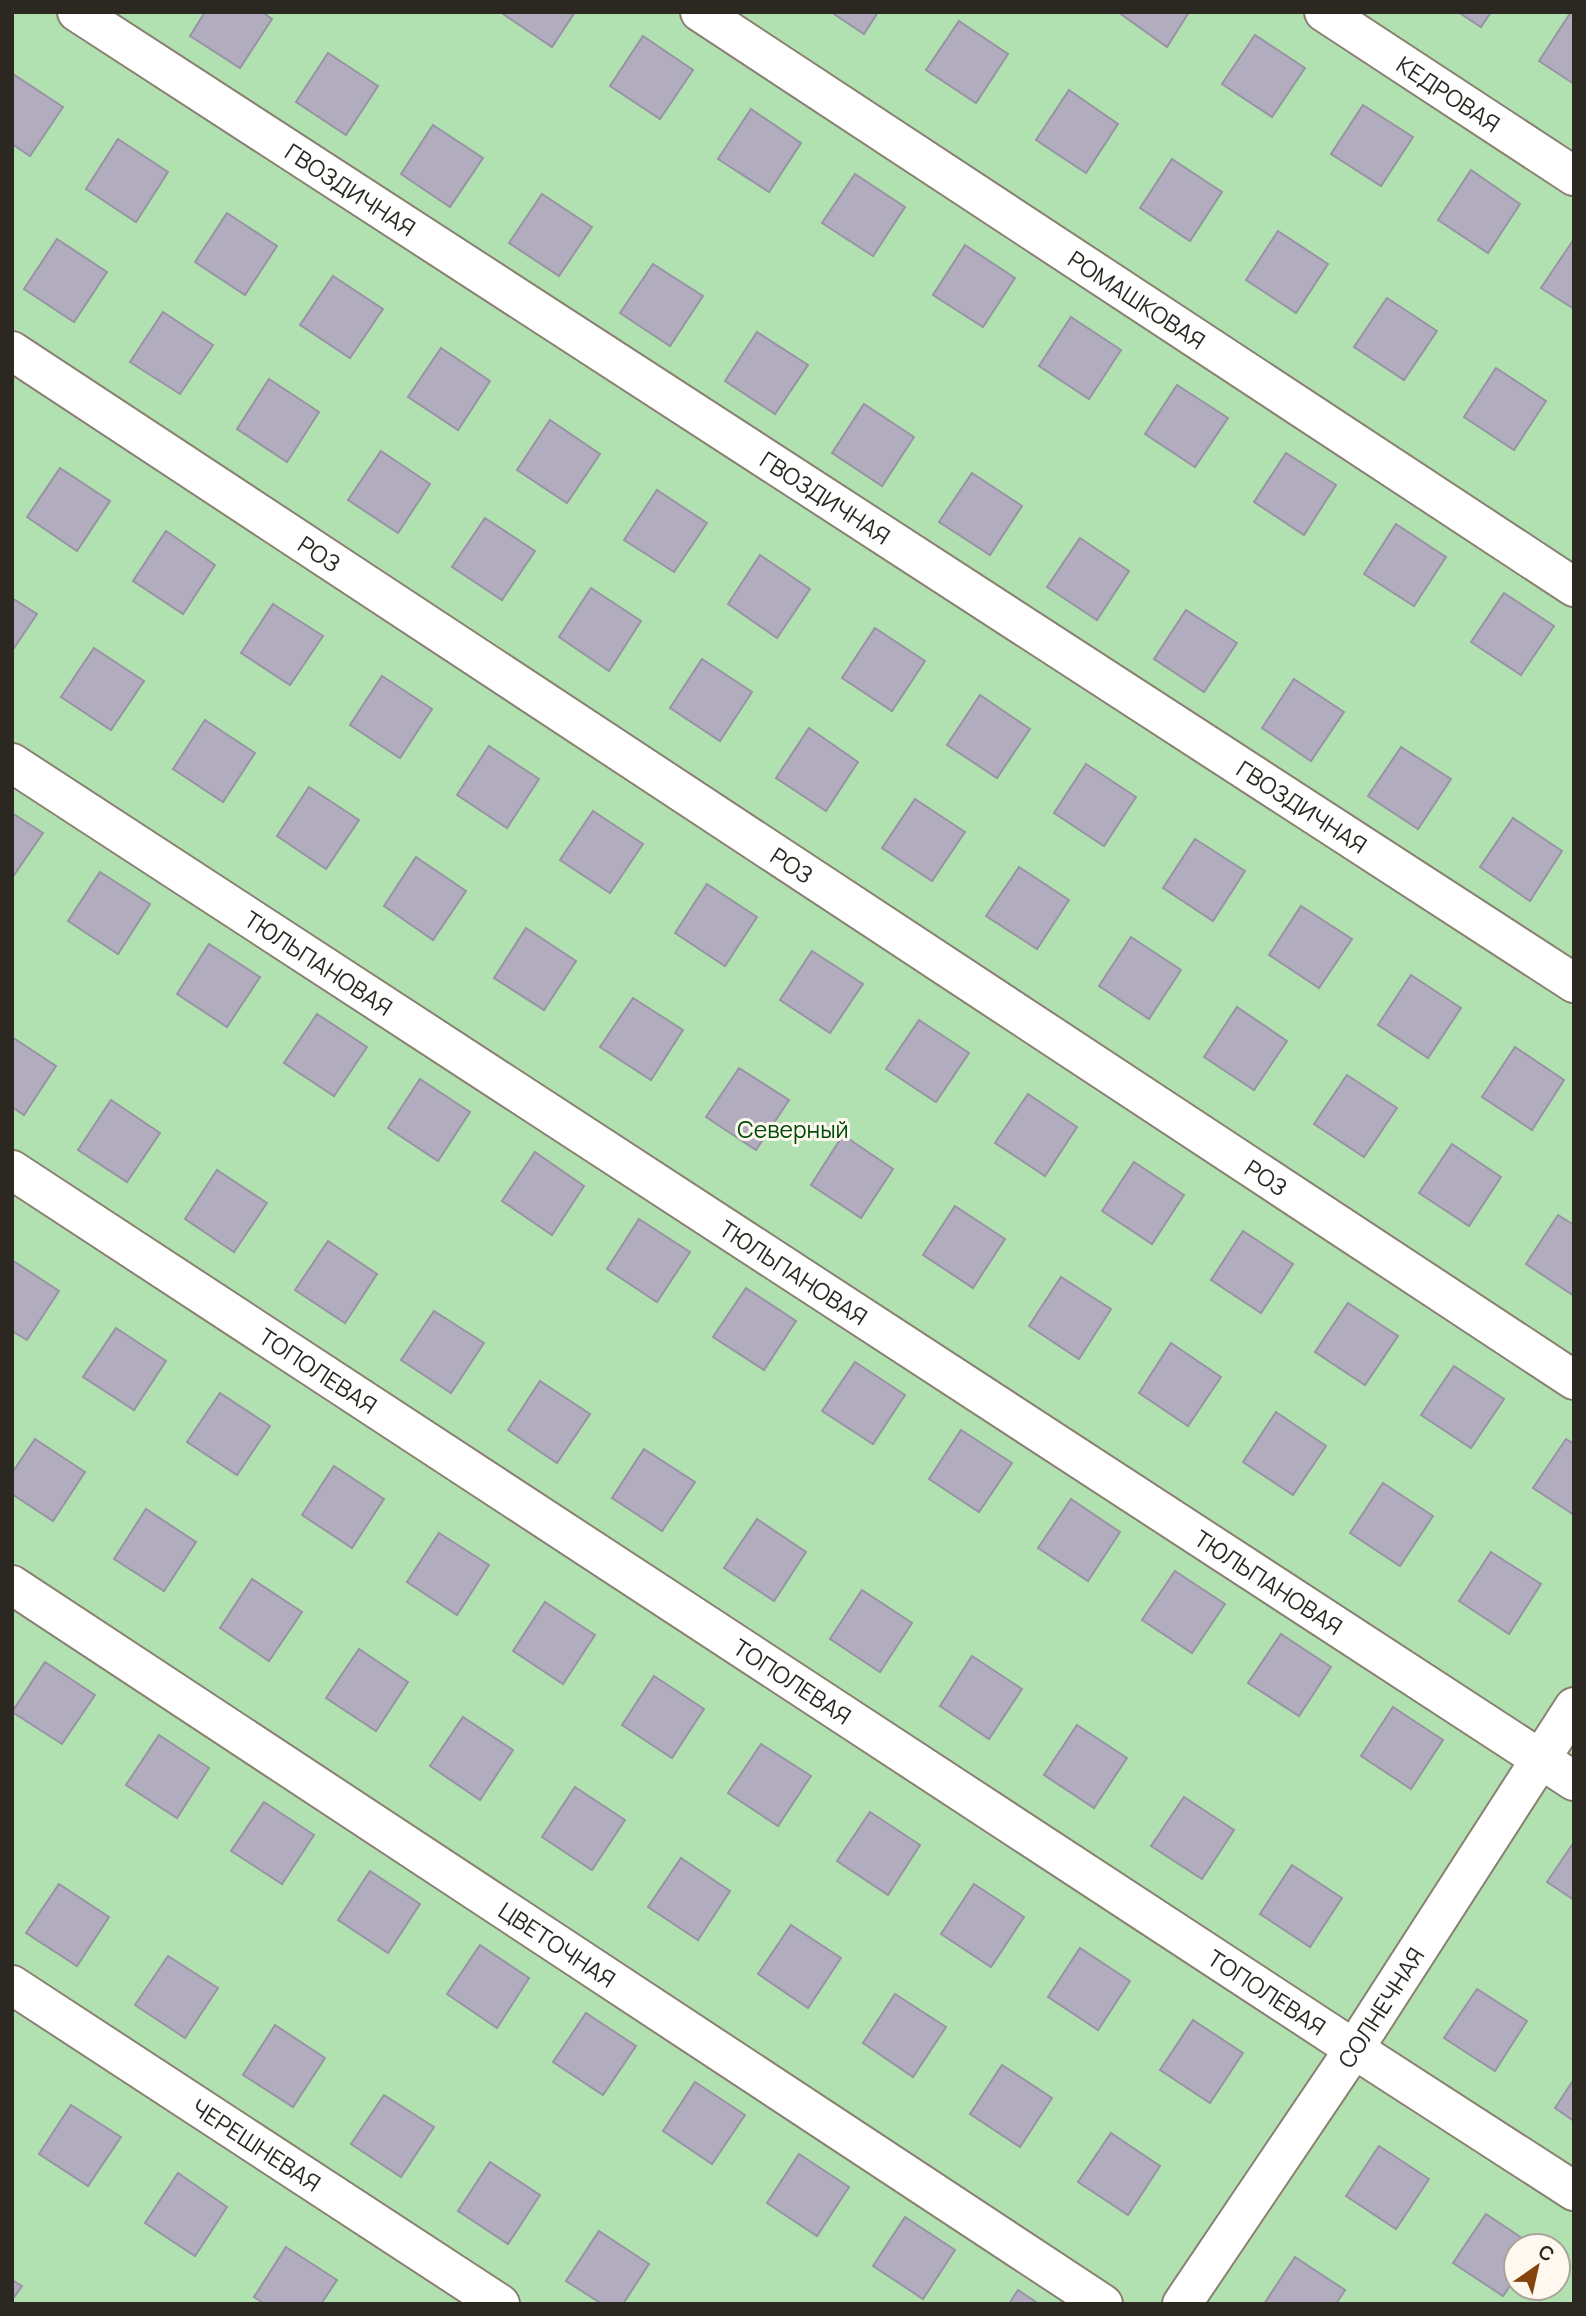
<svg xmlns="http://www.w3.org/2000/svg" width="1586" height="2316" font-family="Manrope,sans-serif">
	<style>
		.green { fill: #b1e1b1; fill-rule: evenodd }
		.building { fill: #b2adbe; stroke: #9894a4; stroke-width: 2 }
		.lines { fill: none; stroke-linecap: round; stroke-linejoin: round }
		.street-casing { stroke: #8a8072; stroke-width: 42 }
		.street { stroke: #fff; stroke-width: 38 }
		.labels { text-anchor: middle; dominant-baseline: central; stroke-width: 6; stroke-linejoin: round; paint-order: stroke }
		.street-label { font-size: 23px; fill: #2b2721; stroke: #fef8ee }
		.park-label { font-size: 23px; fill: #004b0b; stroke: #fef8ee }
	</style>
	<rect width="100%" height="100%" fill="#f5eada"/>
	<path class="green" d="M12,12H1574V2304H12ZM1516,2246H1558V2288H1516Z"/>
	<g class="building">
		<polygon points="205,12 262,12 272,19 240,68 190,36"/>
		<polygon points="504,12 575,12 552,47 503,14"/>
		<polygon points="831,12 878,12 864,34"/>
		<polygon points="1118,12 1189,12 1167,47"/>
		<polygon points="1458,12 1491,12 1481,27"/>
		<polygon points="1571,12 1574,13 1574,84 1539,61"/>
		<polygon points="959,21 1008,54 976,103 926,70"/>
		<polygon points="1255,35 1305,68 1272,117 1222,84"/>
		<polygon points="643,36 693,70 660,119 610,86"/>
		<polygon points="328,53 378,86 346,135 296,102"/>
		<polygon points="13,74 63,107 30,156 12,144"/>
		<polygon points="1069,90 1118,124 1086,173 1036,140"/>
		<polygon points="1363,105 1413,137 1381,186 1331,154"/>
		<polygon points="751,109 801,143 769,192 718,159"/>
		<polygon points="433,125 483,158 450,207 401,174"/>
		<polygon points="118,139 168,172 136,222 86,189"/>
		<polygon points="1172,159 1222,192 1190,241 1140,208"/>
		<polygon points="1471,170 1520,204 1488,253 1438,220"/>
		<polygon points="855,174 905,207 873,256 822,223"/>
		<polygon points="542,194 592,227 559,276 509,243"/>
		<polygon points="227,213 277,246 245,295 195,262"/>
		<polygon points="1278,231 1328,264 1296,313 1246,280"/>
		<polygon points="57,239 107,272 74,322 24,289"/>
		<polygon points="1574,239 1574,309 1541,288"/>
		<polygon points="965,245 1015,278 983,327 933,295"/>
		<polygon points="653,264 703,296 670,346 620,313"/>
		<polygon points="333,276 383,309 350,358 300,325"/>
		<polygon points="1387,298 1437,331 1404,380 1354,347"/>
		<polygon points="163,312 213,345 180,394 130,362"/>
		<polygon points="1071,317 1121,350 1089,399 1039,366"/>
		<polygon points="757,332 808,365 775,414 725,381"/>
		<polygon points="441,348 490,381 458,430 408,397"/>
		<polygon points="1496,368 1546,401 1514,450 1464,417"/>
		<polygon points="269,379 319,412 287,462 237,429"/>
		<polygon points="1177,385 1228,418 1195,467 1145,434"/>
		<polygon points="864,404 914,437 882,486 832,453"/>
		<polygon points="550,420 600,454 567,503 517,470"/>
		<polygon points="381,451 430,484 398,533 348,500"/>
		<polygon points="1286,453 1336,485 1304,535 1254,502"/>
		<polygon points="60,468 110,501 77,551 27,517"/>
		<polygon points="972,473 1022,506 990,555 939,522"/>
		<polygon points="657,490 707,523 674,572 624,540"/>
		<polygon points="485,518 535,551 502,600 452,567"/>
		<polygon points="1396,524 1446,557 1414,606 1364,574"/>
		<polygon points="166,531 215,565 183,614 133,581"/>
		<polygon points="1080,538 1129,571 1097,620 1047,587"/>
		<polygon points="760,555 810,589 777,638 728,604"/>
		<polygon points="591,588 641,621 609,671 559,637"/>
		<polygon points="1504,593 1554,626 1521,675 1471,642"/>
		<polygon points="12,598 37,614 12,651"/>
		<polygon points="273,604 323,636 290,685 241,653"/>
		<polygon points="1186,610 1237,643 1204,692 1154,659"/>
		<polygon points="875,628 925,661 892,711 842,678"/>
		<polygon points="94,648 144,681 111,730 61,697"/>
		<polygon points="702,659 752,692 720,741 670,708"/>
		<polygon points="382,676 432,709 400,758 350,725"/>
		<polygon points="1294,679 1344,712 1311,761 1262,728"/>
		<polygon points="980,695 1030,729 997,778 947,745"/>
		<polygon points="205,720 255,753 223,802 173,769"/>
		<polygon points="809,728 858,762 826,811 776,778"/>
		<polygon points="489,746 539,779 507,828 457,795"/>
		<polygon points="1401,747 1451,779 1418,829 1368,796"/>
		<polygon points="1086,764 1136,797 1104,846 1054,813"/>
		<polygon points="309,787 359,820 326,869 277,836"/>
		<polygon points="915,799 965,832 932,881 882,848"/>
		<polygon points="593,811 643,844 610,893 560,860"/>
		<polygon points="12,813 43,833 12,878"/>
		<polygon points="1513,818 1562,851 1530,901 1480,867"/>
		<polygon points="1195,839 1245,871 1213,921 1163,888"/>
		<polygon points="416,857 466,891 433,940 384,906"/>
		<polygon points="1019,867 1069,900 1037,949 986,916"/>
		<polygon points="100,872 150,904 118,954 68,921"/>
		<polygon points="707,884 757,917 725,966 675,933"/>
		<polygon points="1301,906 1352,939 1319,988 1269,955"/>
		<polygon points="526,928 576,961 544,1010 494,978"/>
		<polygon points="1131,937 1181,970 1149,1019 1099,986"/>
		<polygon points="209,944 260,977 227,1027 177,994"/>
		<polygon points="812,951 863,984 830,1033 780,1000"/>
		<polygon points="1411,975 1461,1008 1428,1058 1378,1025"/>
		<polygon points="633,998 683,1030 651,1080 600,1047"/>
		<polygon points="1237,1007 1287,1041 1254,1090 1204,1057"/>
		<polygon points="317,1014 367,1047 334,1096 284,1063"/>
		<polygon points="919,1020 969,1053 936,1102 886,1069"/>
		<polygon points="12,1037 56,1066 24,1115 12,1107"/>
		<polygon points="1515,1047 1564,1080 1532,1130 1482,1097"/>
		<polygon points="739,1068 789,1100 756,1150 706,1117"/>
		<polygon points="1347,1075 1397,1108 1364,1157 1314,1124"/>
		<polygon points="420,1079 470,1112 438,1161 388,1128"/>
		<polygon points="1028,1094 1077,1127 1045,1176 995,1143"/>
		<polygon points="111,1100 160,1133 127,1182 78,1150"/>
		<polygon points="843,1135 893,1169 861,1218 811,1185"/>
		<polygon points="1452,1144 1501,1177 1469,1226 1419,1193"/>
		<polygon points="535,1152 584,1186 552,1235 502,1201"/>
		<polygon points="1134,1162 1184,1195 1152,1244 1102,1211"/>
		<polygon points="217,1170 267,1203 234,1252 185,1219"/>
		<polygon points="955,1206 1005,1239 973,1288 923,1255"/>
		<polygon points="1558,1215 1574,1225 1574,1296 1526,1264"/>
		<polygon points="639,1219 690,1252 657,1302 607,1269"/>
		<polygon points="1243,1231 1293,1264 1261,1313 1211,1280"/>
		<polygon points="328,1241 377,1274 345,1323 295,1290"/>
		<polygon points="12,1260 59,1291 27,1340 12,1331"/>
		<polygon points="1061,1277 1111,1309 1079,1359 1029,1326"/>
		<polygon points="746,1288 796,1321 764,1370 713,1337"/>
		<polygon points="1348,1303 1398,1336 1365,1385 1315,1352"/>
		<polygon points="434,1311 484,1343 451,1393 401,1360"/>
		<polygon points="116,1328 166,1361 134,1410 83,1377"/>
		<polygon points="1171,1343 1221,1377 1188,1426 1139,1393"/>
		<polygon points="855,1362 905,1395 873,1444 822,1411"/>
		<polygon points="1454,1366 1504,1399 1471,1448 1421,1415"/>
		<polygon points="540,1381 590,1414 557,1463 508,1430"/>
		<polygon points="220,1393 270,1426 237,1475 187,1442"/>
		<polygon points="1276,1412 1326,1446 1293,1495 1243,1462"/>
		<polygon points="961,1430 1012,1463 979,1512 929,1479"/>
		<polygon points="35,1439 85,1472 53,1521 12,1494 12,1473"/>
		<polygon points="1566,1439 1574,1444 1574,1515 1533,1488"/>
		<polygon points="644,1449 695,1482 662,1531 612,1498"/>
		<polygon points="334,1466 384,1499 352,1548 302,1515"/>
		<polygon points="1383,1483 1433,1516 1400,1566 1350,1533"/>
		<polygon points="1071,1499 1120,1532 1088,1581 1038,1548"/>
		<polygon points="146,1509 196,1542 164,1591 114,1559"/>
		<polygon points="757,1519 806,1552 774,1601 724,1568"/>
		<polygon points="439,1533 489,1565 457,1615 407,1582"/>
		<polygon points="1491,1552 1541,1584 1509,1634 1459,1601"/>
		<polygon points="1175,1571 1225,1604 1192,1653 1142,1620"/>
		<polygon points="252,1579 302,1612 269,1661 220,1628"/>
		<polygon points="862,1590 912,1623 880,1672 830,1639"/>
		<polygon points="545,1602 595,1635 563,1684 513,1651"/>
		<polygon points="1281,1634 1331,1667 1299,1716 1248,1683"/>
		<polygon points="359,1649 408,1682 376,1731 326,1698"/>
		<polygon points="972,1656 1022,1689 989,1739 940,1706"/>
		<polygon points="45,1662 95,1695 62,1744 12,1712"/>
		<polygon points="654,1676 704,1709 672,1758 622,1725"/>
		<polygon points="1393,1707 1443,1740 1411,1789 1361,1756"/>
		<polygon points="463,1717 513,1750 480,1800 430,1766"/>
		<polygon points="1077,1725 1127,1758 1094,1808 1044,1775"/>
		<polygon points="159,1735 209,1768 177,1818 126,1785"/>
		<polygon points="761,1744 811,1776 778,1826 728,1793"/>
		<polygon points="575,1787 625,1820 592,1870 542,1837"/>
		<polygon points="1184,1797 1234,1830 1202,1879 1151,1846"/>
		<polygon points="264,1802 314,1835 282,1884 231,1851"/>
		<polygon points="870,1812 920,1845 888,1895 837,1861"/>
		<polygon points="1574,1842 1574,1900 1547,1882"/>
		<polygon points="681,1858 730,1891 698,1940 648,1907"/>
		<polygon points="1292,1865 1342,1898 1310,1947 1260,1914"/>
		<polygon points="370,1871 420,1904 388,1953 338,1920"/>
		<polygon points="59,1884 109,1917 77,1966 26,1933"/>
		<polygon points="974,1884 1024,1917 991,1967 941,1934"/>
		<polygon points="791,1925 841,1958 808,2008 758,1974"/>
		<polygon points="480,1945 529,1978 497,2028 447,1994"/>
		<polygon points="1080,1948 1130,1981 1098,2030 1048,1997"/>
		<polygon points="168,1956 218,1988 185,2038 135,2005"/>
		<polygon points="1477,1989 1527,2021 1495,2071 1444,2038"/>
		<polygon points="895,1994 946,2027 913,2077 863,2043"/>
		<polygon points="586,2013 636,2046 603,2095 553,2062"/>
		<polygon points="1193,2020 1243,2053 1210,2103 1160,2070"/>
		<polygon points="275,2025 325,2058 293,2107 243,2075"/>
		<polygon points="1002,2065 1052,2098 1020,2147 970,2114"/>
		<polygon points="1574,2079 1574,2121 1555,2108"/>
		<polygon points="695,2082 745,2115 712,2164 663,2131"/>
		<polygon points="384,2095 434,2127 401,2177 351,2144"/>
		<polygon points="71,2105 121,2137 88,2186 39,2154"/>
		<polygon points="1111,2133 1160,2166 1128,2215 1078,2182"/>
		<polygon points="1379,2146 1429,2179 1396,2229 1346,2196"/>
		<polygon points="799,2154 849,2187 817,2236 767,2203"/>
		<polygon points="490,2162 540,2195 508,2244 458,2211"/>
		<polygon points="178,2173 227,2207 195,2256 145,2223"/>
		<polygon points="1486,2214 1534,2246 1516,2246 1516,2277 1503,2296 1453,2263"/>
		<polygon points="905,2217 955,2250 923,2299 873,2266"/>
		<polygon points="599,2231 649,2264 623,2304 602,2304 566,2281"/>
		<polygon points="286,2247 337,2280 321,2304 265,2304 254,2297"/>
		<polygon points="1295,2257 1345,2290 1336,2304 1264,2304"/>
		<polygon points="12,2280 22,2286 12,2300"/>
		<polygon points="1018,2290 1039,2304 1009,2304"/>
	</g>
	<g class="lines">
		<g class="street-casing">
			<g id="street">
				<path id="s1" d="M77,12L1574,983"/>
				<path id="s2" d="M700,12L1574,587"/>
				<path id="s3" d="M1324,12L1574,176"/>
				<path id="s4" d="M12,351L1574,1380"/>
				<path id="s5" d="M12,763L1574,1781"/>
				<path id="s6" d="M12,1170L1354,2049L1574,2191"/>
				<path id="s7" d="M12,1585L1103,2304"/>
				<path id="s8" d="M12,1985L500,2304"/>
				<path id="s9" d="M1182,2304L1354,2049L1574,1707"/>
			</g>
		</g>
		<use href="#street" class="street"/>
	</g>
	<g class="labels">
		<g class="street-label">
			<text stroke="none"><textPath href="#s3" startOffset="149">КЕДРОВАЯ</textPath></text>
			<text stroke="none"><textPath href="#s1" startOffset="326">ГВОЗДИЧНАЯ</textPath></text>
			<text stroke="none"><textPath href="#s2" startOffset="523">РОМАШКОВАЯ</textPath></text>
			<text stroke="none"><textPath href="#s1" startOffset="892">ГВОЗДИЧНАЯ</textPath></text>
			<text stroke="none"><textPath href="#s4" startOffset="368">РОЗ</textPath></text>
			<text stroke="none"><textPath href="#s1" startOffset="1460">ГВОЗДИЧНАЯ</textPath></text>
			<text stroke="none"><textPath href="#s4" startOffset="934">РОЗ</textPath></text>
			<text stroke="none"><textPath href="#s5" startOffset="366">ТЮЛЬПАНОВАЯ</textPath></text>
			<text stroke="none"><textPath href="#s4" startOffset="1502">РОЗ</textPath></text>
			<text stroke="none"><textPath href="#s5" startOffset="933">ТЮЛЬПАНОВАЯ</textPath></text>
			<text stroke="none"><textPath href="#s6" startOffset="366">ТОПОЛЕВАЯ</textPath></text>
			<text stroke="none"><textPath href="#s5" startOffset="1500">ТЮЛЬПАНОВАЯ</textPath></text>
			<text stroke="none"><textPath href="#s6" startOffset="933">ТОПОЛЕВАЯ</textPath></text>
			<text stroke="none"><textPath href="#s7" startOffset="653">ЦВЕТОЧНАЯ</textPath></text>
			<text stroke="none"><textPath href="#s6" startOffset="1500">ТОПОЛЕВАЯ</textPath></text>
			<text stroke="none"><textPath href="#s9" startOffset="357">СОЛНЕЧНАЯ</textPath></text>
			<text stroke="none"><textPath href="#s8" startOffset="292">ЧЕРЕШНЕВАЯ</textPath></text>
		</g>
		<g class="park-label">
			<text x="793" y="1129">Северный</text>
		</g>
	</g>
	<rect width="1586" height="2316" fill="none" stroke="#2b2721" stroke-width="28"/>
	<g transform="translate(1537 2267) rotate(34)"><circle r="33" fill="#fef8ee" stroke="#aaa49c" stroke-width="2"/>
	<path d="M0-5L12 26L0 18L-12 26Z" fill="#85440d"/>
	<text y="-10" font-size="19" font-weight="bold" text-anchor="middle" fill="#2b2721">С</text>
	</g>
</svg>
